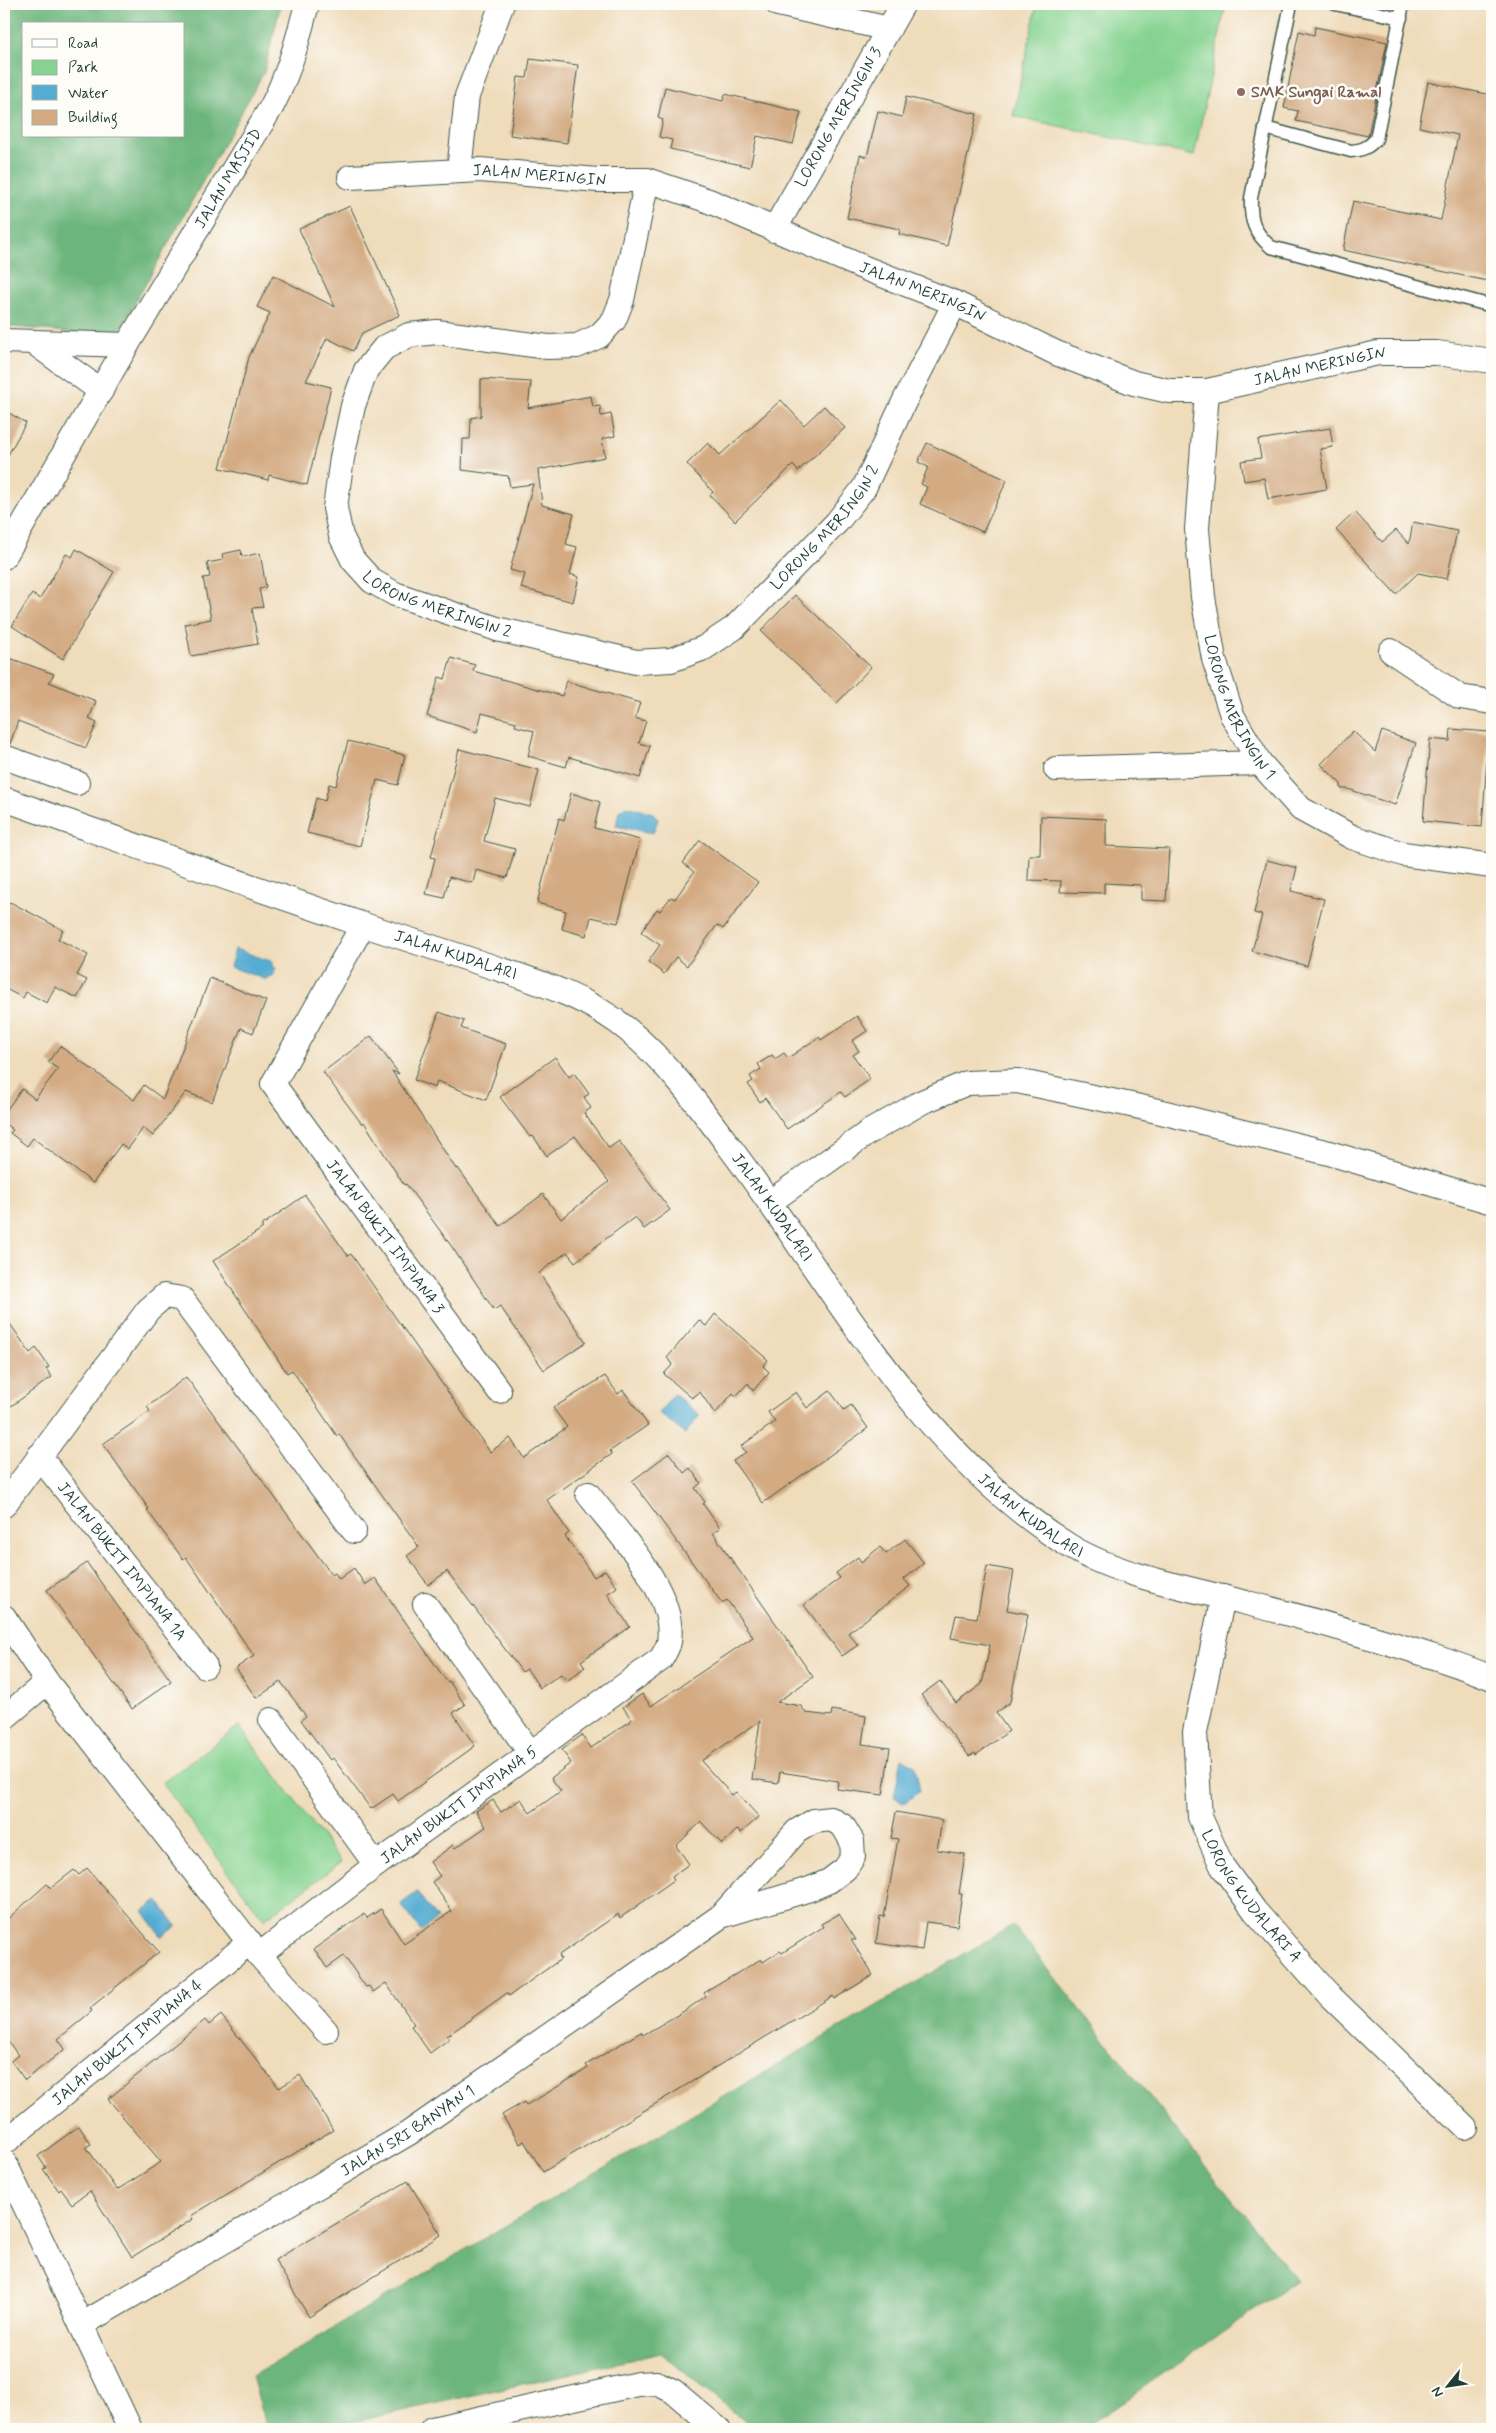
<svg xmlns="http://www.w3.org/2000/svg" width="1496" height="2433" font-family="Mynerve,sans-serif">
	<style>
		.green { fill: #86d391; stroke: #528862 }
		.forest { fill: #6cb57b; stroke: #467958; fill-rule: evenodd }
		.water { fill: #55acd2; stroke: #3a7483 }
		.building { fill: #d3aa82 }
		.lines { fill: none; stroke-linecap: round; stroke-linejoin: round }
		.service-casing { stroke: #3e5548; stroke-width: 15 }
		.minor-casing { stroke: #3e5548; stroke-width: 26 }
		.service { stroke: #fff; stroke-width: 12 }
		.minor { stroke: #fff; stroke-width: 24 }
		.education-dot { fill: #8d6e63; stroke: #fdfcf7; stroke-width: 2 }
		.labels { text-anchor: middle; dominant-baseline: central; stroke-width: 5; stroke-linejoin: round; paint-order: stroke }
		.education-label { font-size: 16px; font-weight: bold; fill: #785e54; stroke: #fdfcf7; text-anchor: start }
		.street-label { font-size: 16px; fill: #1f3d34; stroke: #fdfcf7 }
	</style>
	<rect width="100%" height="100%" fill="#fdfcf7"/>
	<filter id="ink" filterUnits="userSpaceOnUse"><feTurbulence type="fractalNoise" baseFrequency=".02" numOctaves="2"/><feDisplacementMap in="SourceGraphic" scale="10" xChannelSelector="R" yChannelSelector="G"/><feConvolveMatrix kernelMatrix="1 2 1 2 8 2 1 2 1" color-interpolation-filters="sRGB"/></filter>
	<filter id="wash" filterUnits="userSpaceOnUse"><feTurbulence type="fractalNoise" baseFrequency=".0096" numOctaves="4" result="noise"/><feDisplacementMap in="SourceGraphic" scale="20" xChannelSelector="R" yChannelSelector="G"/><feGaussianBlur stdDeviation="1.12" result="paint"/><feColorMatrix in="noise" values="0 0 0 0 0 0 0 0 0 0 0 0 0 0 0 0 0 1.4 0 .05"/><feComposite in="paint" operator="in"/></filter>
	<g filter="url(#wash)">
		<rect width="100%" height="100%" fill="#efdcbb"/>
		<g class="green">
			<polygon points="1037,4 1226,4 1194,156 1013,116"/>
			<polygon points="239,1726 341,1862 264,1920 162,1783"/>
		</g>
		<g class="forest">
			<path d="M4,4H281L264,72L116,337L4,326ZM24,24H184V136H24Z"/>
			<polygon points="1013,1925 1297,2281 1083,2429 753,2429 661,2353 322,2429 267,2429 252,2376"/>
		</g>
		<g class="water">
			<polygon points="626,806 653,813 658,819 653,833 616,826 619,811"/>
			<polygon points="235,949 273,962 272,967 276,968 273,977 269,976 267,980 230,967"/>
			<polygon points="674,1394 700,1415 685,1434 659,1413"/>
			<polygon points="902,1758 915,1766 920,1791 904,1803 894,1797"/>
			<polygon points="417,1892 437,1919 421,1931 401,1904"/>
			<polygon points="157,1900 177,1926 162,1937 143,1911"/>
		</g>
		<g id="blocks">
			<g class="building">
				<polygon points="1315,27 1387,42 1368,136 1296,121 1298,111 1284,108 1299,31 1314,35"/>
				<polygon points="530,59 578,65 567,143 510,135 518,77 527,78"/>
				<polygon points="1428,82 1492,95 1492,282 1343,250 1353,201 1441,220 1458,135 1419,127"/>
				<polygon points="665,87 723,101 725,94 801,112 793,144 757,136 750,167 670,149 672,140 659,137 663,120 658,118"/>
				<polygon points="906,97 977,114 947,246 899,234 900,229 847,218 860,155 867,157 878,111 902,117"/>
				<polygon points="350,206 400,315 362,333 353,351 327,338 306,381 331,387 307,485 269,475 268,480 220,468 249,357 270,313 257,307 273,275 335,307 299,229"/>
				<polygon points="481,379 531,382 528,408 591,396 593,407 600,406 601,416 611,414 615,436 602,439 605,457 538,470 542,505 574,514 566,544 577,547 570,574 579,577 573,602 521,588 525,574 510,570 533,484 510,487 508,476 462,470 463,439 470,439 471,418 481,416"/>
				<polygon points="781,400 804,425 824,406 845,428 798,471 793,465 735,521 710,495 713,492 687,464 708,443 720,455"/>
				<polygon points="4,410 26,423 4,462"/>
				<polygon points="1330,428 1333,447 1320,449 1327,489 1268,499 1264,478 1244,481 1241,461 1261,458 1258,440"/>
				<polygon points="927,443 1007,480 983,532 920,504 927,487 921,484 928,467 918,462"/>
				<polygon points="1355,512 1382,542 1396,530 1409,544 1413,522 1457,531 1447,579 1418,573 1396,594 1336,530"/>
				<polygon points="76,549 114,572 63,659 12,626 32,594 40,599 66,554 72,557"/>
				<polygon points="241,550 242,557 260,553 266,587 259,589 263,607 252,608 258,644 191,656 185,624 211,619 203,578 210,577 207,563 223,560 222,554"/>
				<polygon points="795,595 871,667 837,703 761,631"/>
				<polygon points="4,656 54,674 49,682 96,701 89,719 97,723 86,748 18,721 10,744 4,744"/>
				<polygon points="451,658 475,665 473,671 562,696 566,681 640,703 635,718 646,721 639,743 650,746 640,778 569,757 566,767 528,756 534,731 515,726 516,722 482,713 477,732 427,716 439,677 445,679"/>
				<polygon points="1451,729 1489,732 1482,827 1423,821 1430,739 1450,741"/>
				<polygon points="1353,731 1375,752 1382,731 1416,743 1395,805 1348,789 1341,789 1341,784 1321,764"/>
				<polygon points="348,741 405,755 398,785 377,780 360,846 307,833 316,798 325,801 329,784 336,786"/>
				<polygon points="459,749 539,770 530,807 495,798 484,841 515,849 507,878 476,870 473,883 449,877 444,898 426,894 435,858 431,857"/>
				<polygon points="571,793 600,802 594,828 640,840 618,923 591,917 586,936 562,929 566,911 537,903 559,818 564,820"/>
				<polygon points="1041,816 1106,819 1106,846 1169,849 1166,901 1141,900 1141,885 1104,883 1104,893 1060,892 1061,881 1028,880 1029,855 1040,855"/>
				<polygon points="700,840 758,882 723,929 717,925 687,966 676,957 664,974 648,962 660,945 641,932 657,909 660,911 671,897 675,899 694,872 683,863"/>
				<polygon points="1267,860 1297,868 1291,891 1324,899 1307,966 1252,951 1262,915 1254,913"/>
				<polygon points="10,902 63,930 58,939 88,955 77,975 87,980 77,998 55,987 47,1003 26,992 23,998 4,988 4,913"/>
				<polygon points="210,978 266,1001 253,1033 241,1028 212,1102 186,1092 153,1136 143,1128 128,1149 121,1144 93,1183 33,1138 27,1146 10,1133 13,1130 4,1123 4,1113 22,1089 35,1099 58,1069 48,1062 60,1046 134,1100 144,1085 163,1099"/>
				<polygon points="439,1012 464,1021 461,1028 506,1044 486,1100 437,1081 435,1088 414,1080"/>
				<polygon points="857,1016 867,1031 852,1041 859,1051 853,1055 870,1079 845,1097 841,1092 787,1129 765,1098 760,1102 748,1084 753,1081 750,1076 761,1069 758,1064 772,1055 775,1059 784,1053 788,1058 819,1037 821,1040"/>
				<polygon points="371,1036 399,1074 392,1071 456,1169 458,1168 500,1226 543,1194 561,1219 609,1182 575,1136 547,1156 533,1136 530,1137 500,1097 555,1057 569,1077 574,1073 589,1094 584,1097 591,1108 584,1113 609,1148 619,1141 670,1210 644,1229 635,1217 575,1262 567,1252 539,1273 586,1342 544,1370 500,1306 494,1310 452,1247 406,1184 404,1185 364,1122 362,1124 323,1072"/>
				<polygon points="305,1195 348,1256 351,1254 490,1452 510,1438 524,1458 567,1427 553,1408 605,1376 618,1394 623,1390 648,1425 610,1451 612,1454 547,1500 569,1533 565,1536 594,1577 605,1570 617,1587 607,1594 630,1627 581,1661 585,1667 567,1681 561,1674 540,1688 527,1669 522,1672 447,1571 428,1585 407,1556 419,1547 339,1434 337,1436 292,1370 287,1373 213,1261 263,1228 261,1226"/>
				<polygon points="715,1314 768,1360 763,1366 769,1372 753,1391 748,1383 736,1396 733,1393 715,1414 700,1392 692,1398 664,1374 673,1364 667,1358 699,1320 706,1326"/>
				<polygon points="4,1315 30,1353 36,1348 49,1367 46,1369 52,1377 4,1411"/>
				<polygon points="186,1377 332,1575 335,1573 339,1579 354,1568 365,1585 375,1578 447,1682 449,1681 465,1705 453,1713 475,1746 398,1801 393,1794 371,1809 333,1758 330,1760 301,1720 306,1716 281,1682 256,1698 236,1668 254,1656 186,1557 183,1559 147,1510 149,1509 103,1444 150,1411 147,1407"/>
				<polygon points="830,1391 844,1410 851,1405 868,1428 763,1503 733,1461 746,1452 741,1446 775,1422 768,1412 796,1392 807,1408"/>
				<polygon points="669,1453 684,1473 690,1468 701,1483 695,1488 705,1502 703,1504 720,1528 713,1533 813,1677 777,1702 801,1706 806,1713 831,1716 832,1710 866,1716 862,1744 890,1748 883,1795 837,1789 838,1781 780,1772 778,1783 752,1779 760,1721 701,1761 732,1795 736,1792 759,1817 741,1833 738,1829 722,1844 701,1822 676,1846 689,1864 672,1876 674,1880 620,1918 618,1914 559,1955 561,1959 509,1996 507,1993 447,2036 449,2039 430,2053 411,2026 414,2024 386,1983 373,1992 369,1986 366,1987 344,1956 327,1968 314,1949 364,1914 367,1918 381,1909 404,1944 452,1911 432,1882 440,1876 430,1862 453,1845 455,1848 486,1827 476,1811 493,1800 501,1812 521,1799 530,1813 561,1791 551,1778 571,1763 562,1750 582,1735 591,1748 632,1720 623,1707 642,1694 651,1706 753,1637 727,1600 722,1603 632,1481"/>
				<polygon points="905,1539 924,1563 904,1579 910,1586 848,1633 858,1645 842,1656 804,1605 840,1578 836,1573 858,1557 861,1562 880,1547 886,1554"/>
				<polygon points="87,1563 171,1681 132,1709 47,1590"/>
				<polygon points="987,1566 1014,1571 1007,1610 1028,1614 1010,1702 996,1713 1009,1731 976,1755 975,1753 969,1756 921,1695 940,1681 956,1703 982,1684 990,1645 951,1638 956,1615 977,1618"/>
				<polygon points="896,1812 942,1820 937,1850 965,1854 959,1894 962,1894 957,1926 926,1922 922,1950 876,1943 880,1916 884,1917 898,1839 891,1838"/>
				<polygon points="87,1868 159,1952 90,2008 92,2011 58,2039 65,2049 25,2080 11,2061 18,2055 4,2036 4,1922 47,1884 51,1888 74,1870 79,1875"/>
				<polygon points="839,1914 856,1940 851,1940 873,1975 834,1999 833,1996 543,2172 524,2141 520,2144 502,2115 524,2102 526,2105 544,2095 588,2068 586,2065 604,2054 641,2032 643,2035 686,2010 706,1996 704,1993 761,1959 763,1962 780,1951 782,1953 823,1927 821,1924"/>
				<polygon points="221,2015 279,2088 300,2075 333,2130 191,2216 193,2219 132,2257 90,2191 72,2204 61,2189 59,2191 43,2169 46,2168 38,2156 79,2126 91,2144 86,2147 117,2190 161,2162 108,2099 205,2020 209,2025"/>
				<polygon points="408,2181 441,2235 309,2317 275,2260"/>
			</g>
		</g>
	</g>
	<g filter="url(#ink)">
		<use href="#blocks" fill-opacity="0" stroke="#3e5548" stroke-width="1"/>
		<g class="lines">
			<g class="service-casing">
				<g id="service">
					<path d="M1291,4L1251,198C1250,220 1254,233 1271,247L1492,306"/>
					<polyline points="1335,4 1401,18"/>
					<path d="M1265,128L1351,151C1362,150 1368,148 1376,139L1403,4"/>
				</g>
			</g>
			<g class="minor-casing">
				<g id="minor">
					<polyline points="778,4 889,29"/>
					<polyline points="459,171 467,96 502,4"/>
					<path id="s1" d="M350,177L480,170L598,180H647L709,201L867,269L955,303L1056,353L1134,383L1169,391H1207L1378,353H1437L1492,361"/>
					<path id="s2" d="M647,180L622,300L614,320L599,336L577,346L548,347L437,332L409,335L384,348L366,370L353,406L342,458L335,508L341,536L353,560L372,581L395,594L497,629L636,662L671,660L704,648L734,628L837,522L864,488L904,402L955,303"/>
					<path id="s3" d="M774,230L903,4"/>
					<polyline points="4,341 127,345"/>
					<polyline points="33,342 101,391"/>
					<path id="s4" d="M1207,391L1197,529L1203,597L1214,659L1232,715L1260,763L1301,809L1352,837L1403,854L1492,866"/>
					<path id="s5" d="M4,557L127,345L272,106C289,73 298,39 307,4"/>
					<polyline points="1391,651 1460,697 1492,702"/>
					<polyline points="4,757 77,783"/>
					<polyline points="1056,769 1260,763"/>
					<path id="s6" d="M4,799C123,841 241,884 361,924C404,938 447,952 490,966C538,982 588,997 628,1030C669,1064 702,1110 734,1153C834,1288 924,1457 1071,1547C1119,1576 1196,1590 1251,1604C1292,1614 1332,1626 1373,1638C1413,1650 1453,1662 1492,1678"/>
					<path id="s7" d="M363,925L273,1084L499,1391"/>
					<polyline points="770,1202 869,1132 922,1102 967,1083 1017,1081 1145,1108 1329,1153 1492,1202"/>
					<path id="s8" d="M39,1456L205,1666"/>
					<polyline points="4,1505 148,1310 164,1296 182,1299 354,1531"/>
					<path id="s9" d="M1223,1597L1195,1732L1200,1817L1222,1866L1255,1911L1330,1996L1465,2127"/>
					<polyline points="425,1604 531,1754"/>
					<polyline points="4,1617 47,1682 259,1955 326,2031"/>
					<polyline points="4,1718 47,1682"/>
					<polyline points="271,1720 376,1865"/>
					<path id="s10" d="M259,1955L376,1865L661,1659C664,1654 668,1647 669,1642C677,1591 616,1531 588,1494"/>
					<path id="s11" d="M4,2143L250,1942"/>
					<polyline points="4,2161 130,2429"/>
					<path id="s12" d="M81,2325L409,2133L721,1916L810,1889L829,1881L845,1869L853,1857L852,1841L843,1826L831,1819L814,1821L797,1831L721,1916"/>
					<polyline points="432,2429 638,2384 656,2383 673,2391 718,2429"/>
				</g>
			</g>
			<use href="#service" class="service"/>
			<use href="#minor" class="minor"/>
		</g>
	</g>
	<circle class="education-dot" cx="1241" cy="92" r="5"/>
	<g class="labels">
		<g class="education-label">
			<text x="1251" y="92">SMK Sungai Ramal</text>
		</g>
		<g class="street-label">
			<text stroke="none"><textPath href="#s3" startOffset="130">LORONG MERINGIN 3</textPath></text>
			<text stroke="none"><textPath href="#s1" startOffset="190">JALAN MERINGIN</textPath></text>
			<text stroke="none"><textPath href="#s5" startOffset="440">JALAN MASJID</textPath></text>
			<text stroke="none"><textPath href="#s1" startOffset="595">JALAN MERINGIN</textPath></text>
			<text stroke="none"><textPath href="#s1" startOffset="1015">JALAN MERINGIN</textPath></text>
			<text stroke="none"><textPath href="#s2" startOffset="1161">LORONG MERINGIN 2</textPath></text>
			<text stroke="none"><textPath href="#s2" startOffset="711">LORONG MERINGIN 2</textPath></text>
			<text stroke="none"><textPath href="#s4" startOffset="324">LORONG MERINGIN 1</textPath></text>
			<text stroke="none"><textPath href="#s6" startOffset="478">JALAN KUDALARI</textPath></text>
			<text stroke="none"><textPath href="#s6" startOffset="896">JALAN KUDALARI</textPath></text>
			<text stroke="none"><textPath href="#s7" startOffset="372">JALAN BUKIT IMPIANA 3</textPath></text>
			<text stroke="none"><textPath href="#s6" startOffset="1301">JALAN KUDALARI</textPath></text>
			<text stroke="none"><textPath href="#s8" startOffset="134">JALAN BUKIT IMPIANA 1A</textPath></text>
			<text stroke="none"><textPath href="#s10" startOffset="250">JALAN BUKIT IMPIANA 5</textPath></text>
			<text stroke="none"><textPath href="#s9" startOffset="318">LORONG KUDALARI A</textPath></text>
			<text stroke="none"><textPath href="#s11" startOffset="159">JALAN BUKIT IMPIANA 4</textPath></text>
			<text stroke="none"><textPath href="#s12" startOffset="380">JALAN SRI BANYAN 1</textPath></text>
		</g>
	</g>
	<rect width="1496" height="2433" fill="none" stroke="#fdfcf7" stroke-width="20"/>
	<rect x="22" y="22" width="162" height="115" fill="#fdfcf7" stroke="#a4b0a9"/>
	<rect x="32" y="39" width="25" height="8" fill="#ffffff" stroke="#a4b0a9"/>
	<text x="68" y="48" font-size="15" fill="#1f3d34">Road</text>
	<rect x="32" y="60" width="25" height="15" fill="#86d391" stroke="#a4b0a9"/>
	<text x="68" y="72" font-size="15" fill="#1f3d34">Park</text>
	<rect x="32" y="85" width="25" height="15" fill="#55acd2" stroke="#a4b0a9"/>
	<text x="68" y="98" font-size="15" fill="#1f3d34">Water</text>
	<rect x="32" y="110" width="25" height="15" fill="#d3aa82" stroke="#a4b0a9"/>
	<text x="68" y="122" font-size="15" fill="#1f3d34">Building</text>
	<g transform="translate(1448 2386) rotate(240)" stroke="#fdfcf7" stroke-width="4" paint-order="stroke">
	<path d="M0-4L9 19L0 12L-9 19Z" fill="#1f3d34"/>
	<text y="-8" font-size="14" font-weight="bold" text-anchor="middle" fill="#1f3d34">N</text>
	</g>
</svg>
